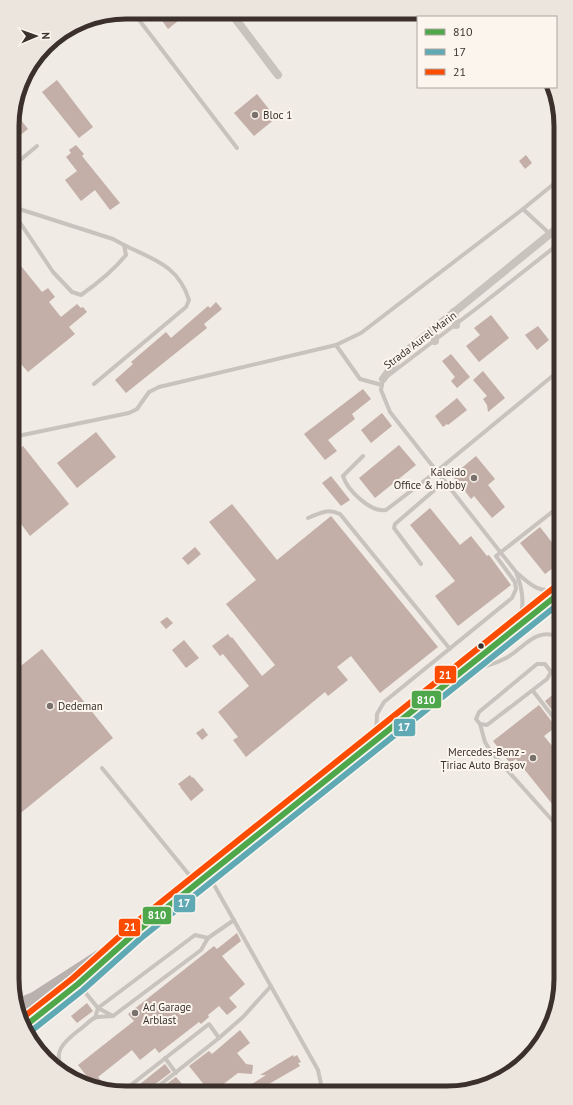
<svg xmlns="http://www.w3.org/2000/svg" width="573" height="1105" font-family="'PT Sans',sans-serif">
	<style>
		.building { fill: #c3afa7 }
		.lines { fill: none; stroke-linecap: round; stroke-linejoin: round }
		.service { stroke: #c9c3be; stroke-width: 4 }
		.minor { stroke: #c9c3be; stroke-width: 8 }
		.primary { stroke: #b8b1ad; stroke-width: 13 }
		.bus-1-casing { stroke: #fbf5ee; stroke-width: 9 }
		.bus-2-casing { stroke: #fbf5ee; stroke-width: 9 }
		.bus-3-casing { stroke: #fbf5ee; stroke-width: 9 }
		.bus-1 { stroke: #4ea74b; stroke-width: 6 }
		.bus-2 { stroke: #5ea9b4; stroke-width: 6 }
		.bus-3 { stroke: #fc4c01; stroke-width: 6 }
		.poi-dot { fill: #7a716c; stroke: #fbf5ee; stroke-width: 1.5 }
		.bus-dot { fill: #3b302b; stroke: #fbf5ee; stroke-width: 1.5 }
		.labels { text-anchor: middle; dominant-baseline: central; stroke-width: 4; stroke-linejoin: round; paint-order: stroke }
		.poi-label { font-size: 11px; fill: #3b302b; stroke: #fbf5ee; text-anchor: start }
		.street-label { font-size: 11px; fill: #3b302b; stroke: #fbf5ee }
		.rim { fill: none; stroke: #3b302b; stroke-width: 5 }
		.line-badge { stroke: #fbf5ee; stroke-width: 1.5 }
		.badge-label { font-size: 11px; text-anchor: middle; font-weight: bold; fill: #fff }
	</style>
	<rect width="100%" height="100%" fill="#f0ebe5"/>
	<g class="building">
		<polygon points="156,12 189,12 168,29"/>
		<polygon points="57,80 93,127 79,138 42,92"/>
		<polygon points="257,94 276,118 254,136 234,113"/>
		<polygon points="13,110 28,129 13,141"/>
		<polygon points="76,145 84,154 82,156 120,203 110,210 95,190 81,201 65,180 77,171 66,157 71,153 69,150"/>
		<polygon points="526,155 532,163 525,169 519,161"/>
		<polygon points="13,256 42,292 48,288 55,297 49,302 61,317 77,304 81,308 83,307 87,312 69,327 75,334 28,372 21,364 13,371"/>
		<polygon points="216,302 222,309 204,324 207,328 126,393 115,380 133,364 131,362 166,332 171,338 208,306 210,308"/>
		<polygon points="491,315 509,338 479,362 466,346 480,335 474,328"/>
		<polygon points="538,326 549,340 537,350 525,335"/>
		<polygon points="451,354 470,377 457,388 451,381 455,377 442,361"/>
		<polygon points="483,371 505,398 488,412 487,405 483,399 487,396 473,380"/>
		<polygon points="363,389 371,399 352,414 355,419 328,440 337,451 325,460 304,434"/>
		<polygon points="457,398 467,410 448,425 447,424 443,427 435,416"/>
		<polygon points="382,413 392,426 371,443 361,430"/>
		<polygon points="96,432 116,457 77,488 57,463"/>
		<polygon points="399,445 416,465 375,498 359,478"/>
		<polygon points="23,446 69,504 30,536 13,513 13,455"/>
		<polygon points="476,456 495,479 488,485 505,507 492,518 474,496 471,499 461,486 456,490 451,484 456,480 452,476"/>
		<polygon points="331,476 350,500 341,506 322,483"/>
		<polygon points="232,504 277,560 331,516 438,647 380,693 351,656 337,667 348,680 328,696 325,692 246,757 233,740 238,737 218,712 249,686 223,654 220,656 212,646 228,634 231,638 232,637 262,676 275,665 226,604 256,580 209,522"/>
		<polygon points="430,508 460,545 471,536 487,556 489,555 511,585 458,626 435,596 455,581 410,525"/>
		<polygon points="540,527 561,554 561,562 545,574 520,543"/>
		<polygon points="195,547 201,554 188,565 182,558"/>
		<polygon points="167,617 173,623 166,629 160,622"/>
		<polygon points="184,640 199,658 186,668 172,650"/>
		<polygon points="42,649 113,738 12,820 12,673"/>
		<polygon points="561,688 561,721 545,701"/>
		<polygon points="539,705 556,727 544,736 561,757 561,815 516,759 510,763 493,741"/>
		<polygon points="203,728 208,735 202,740 196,733"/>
		<polygon points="190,775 192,778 193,777 204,790 191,801 180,787 181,787 178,784"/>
		<polygon points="237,933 241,941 222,956 245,984 229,998 237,1007 227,1015 219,1006 208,1015 209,1017 201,1024 199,1022 159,1053 155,1048 140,1060 132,1050 98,1077 111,1092 93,1084 78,1065 134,1021 128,1014 214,946 217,949"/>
		<polygon points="87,1003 93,1011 77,1023 71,1016"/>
		<polygon points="240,1030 250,1043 237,1053 246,1064 253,1065 252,1074 238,1073 213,1092 210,1092 189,1066 209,1051 212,1054"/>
		<polygon points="293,1055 294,1057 297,1055 301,1062 298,1063 300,1066 269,1084 274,1092 257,1092 252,1084 266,1075 260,1075"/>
		<polygon points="165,1064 171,1072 149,1089 148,1092 130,1092"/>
		<polygon points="176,1077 189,1092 156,1092"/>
	</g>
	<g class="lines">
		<g class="service">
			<polyline points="133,12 237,148"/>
			<polyline points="13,166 37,146"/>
			<polyline points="523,209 550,234"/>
			<path d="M13,212L53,272L72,292L81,295C98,283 113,271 126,255L124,245L113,239L13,207"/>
			<polyline points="336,345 360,379 382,385"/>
			<polyline points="389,375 481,305 561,242"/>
			<path d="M383,379L381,390L390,412L516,572C530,584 538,594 558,589"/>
			<path d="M94,384L186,307L189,300C178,265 154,260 124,245"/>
			<polyline points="13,437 129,413 137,409 149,392 159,387 336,345 361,333 523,209 561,178"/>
			<path d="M363,456L343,476C347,490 371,513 386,510L437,471L561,369"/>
			<path d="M308,518C321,513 327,508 340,514L450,649"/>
			<polyline points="421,564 394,528 395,524 445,481"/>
			<path d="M516,572C522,587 525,605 519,620"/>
			<path d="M472,668C484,667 495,664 506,658C526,647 534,627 561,637"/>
			<polyline points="551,672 545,664 537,664 479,712 476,719 480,724 487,725 547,679 551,672 561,664"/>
			<polyline points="533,691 561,727"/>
			<polyline points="480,724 485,742 491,752 561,830"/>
			<polyline points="376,737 377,714 384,702 512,598 516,589 515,582 496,556 561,505"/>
			<polyline points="102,768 195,882"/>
			<polyline points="209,876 318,1070 321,1084 316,1090 312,1093"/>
			<polyline points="80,986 98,1008 113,1016"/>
			<polyline points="95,1018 98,1008 195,935 208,938"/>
			<polyline points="165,1058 176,1073"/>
			<path d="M65,1071C50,1053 65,1041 79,1030C84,1027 89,1021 94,1018C99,1016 107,1017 113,1016L201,950L208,938L234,920"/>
			<polyline points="122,1092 209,1024 219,1038"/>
			<polyline points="151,1092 219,1038 243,1017 271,986"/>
		</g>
		<g class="minor">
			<polyline points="231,13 278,75"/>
			<polyline points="454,312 456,325"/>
			<polyline points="433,329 435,341"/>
			<polyline points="383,379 399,357 561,225"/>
		</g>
		<g class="primary">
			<polyline points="16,1006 35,998 100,956"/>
			<polyline points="25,1026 78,984 135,933 561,592"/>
		</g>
		<g class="bus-1-casing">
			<polyline id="bus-1" points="25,1026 78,984 135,933 561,592"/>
		</g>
		<g class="bus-2-casing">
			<polyline id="bus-2" points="30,1032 83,990 140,939 561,602"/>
		</g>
		<g class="bus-3-casing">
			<polyline id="bus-3" points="21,1019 73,978 130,927 556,586"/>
		</g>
		<use href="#bus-1" class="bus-1"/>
		<use href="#bus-2" class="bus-2"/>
		<use href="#bus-3" class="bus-3"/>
	</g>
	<g class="poi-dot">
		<circle cx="255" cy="115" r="4"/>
		<circle cx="474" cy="478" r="4"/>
		<circle cx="50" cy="706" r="4"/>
		<circle cx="533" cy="758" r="4"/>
		<circle cx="135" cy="1013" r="4"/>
	</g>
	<circle class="bus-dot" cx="481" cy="646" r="3.5"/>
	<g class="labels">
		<g class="poi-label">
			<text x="263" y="115">Bloc 1</text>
			<text x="466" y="472" text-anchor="end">Kaleido<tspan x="466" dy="13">Office &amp; Hobby</tspan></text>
			<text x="58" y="706">Dedeman</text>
			<text x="525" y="752" text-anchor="end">Mercedes-Benz -<tspan x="525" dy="13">Țiriac Auto Brașov</tspan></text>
			<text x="143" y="1007">Ad Garage<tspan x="143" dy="13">Arblast</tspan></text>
		</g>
		<g class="street-label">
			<text transform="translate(420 340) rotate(-37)">Strada Aurel Marin</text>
		</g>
	</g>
	<path d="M0 0H573V1105H0ZM126 19H447A107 107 0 0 1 554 126V979A107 107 0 0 1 447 1086H126A107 107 0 0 1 19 979V126A107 107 0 0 1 126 19Z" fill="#ece5de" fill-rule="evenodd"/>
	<path class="rim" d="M126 19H447A107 107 0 0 1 554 126V979A107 107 0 0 1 447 1086H126A107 107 0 0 1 19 979V126A107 107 0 0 1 126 19Z"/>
	<g class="line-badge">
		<rect x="434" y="665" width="23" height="19" rx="4" fill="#fc4c01"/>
		<rect x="411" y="690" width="31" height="19" rx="4" fill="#4ea74b"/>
		<rect x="393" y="718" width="23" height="19" rx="4" fill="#5ea9b4"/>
		<rect x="173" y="894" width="23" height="19" rx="4" fill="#5ea9b4"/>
		<rect x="142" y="906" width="30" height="19" rx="4" fill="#4ea74b"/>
		<rect x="118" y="918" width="23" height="19" rx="4" fill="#fc4c01"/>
	</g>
	<g class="badge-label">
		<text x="445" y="679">21</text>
		<text x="426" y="704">810</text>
		<text x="404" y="731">17</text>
		<text x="184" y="907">17</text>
		<text x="157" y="919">810</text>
		<text x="130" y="931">21</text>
	</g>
	<rect x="417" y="16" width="140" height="72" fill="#fbf5ee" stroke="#aea6a0"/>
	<rect x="425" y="29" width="20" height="6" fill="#4ea74b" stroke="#aea6a0"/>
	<text x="453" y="36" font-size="12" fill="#3b302b">810</text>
	<rect x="425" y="49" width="20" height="6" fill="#5ea9b4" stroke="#aea6a0"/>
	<text x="453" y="56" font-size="12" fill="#3b302b">17</text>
	<rect x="425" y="69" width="20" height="6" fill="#fc4c01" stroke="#aea6a0"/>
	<text x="453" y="76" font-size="12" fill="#3b302b">21</text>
	<g transform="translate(36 36) rotate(88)" stroke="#fbf5ee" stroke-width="3" paint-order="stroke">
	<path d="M0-3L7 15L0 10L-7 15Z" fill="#3b302b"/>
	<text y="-6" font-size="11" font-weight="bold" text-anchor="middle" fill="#3b302b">N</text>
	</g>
</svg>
